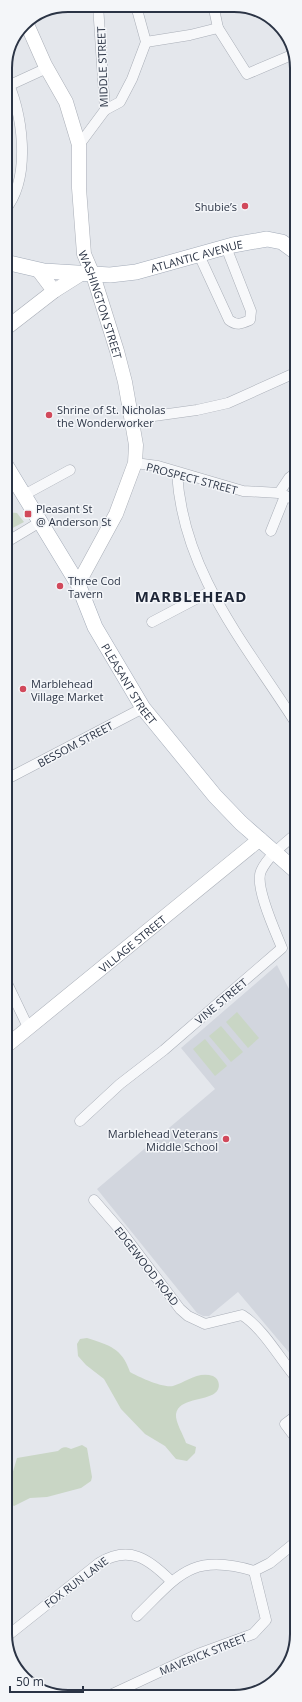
<svg xmlns="http://www.w3.org/2000/svg" width="302" height="1702" font-family="'Open Sans',sans-serif">
	<style>
		.built { fill: #d2d6de }
		.green { fill: #c9d6c5 }
		.lines { fill: none; stroke-linecap: round; stroke-linejoin: round }
		.minor-casing { stroke: #a9aeb7; stroke-width: 11 }
		.secondary-casing { stroke: #a9aeb7; stroke-width: 15 }
		.primary-casing { stroke: #a3abb8; stroke-width: 16 }
		.minor { stroke: #f7f8fa; stroke-width: 10 }
		.secondary { stroke: #fff; stroke-width: 14 }
		.primary { stroke: #fff; stroke-width: 15 }
		.poi-dot { fill: #d1495b; stroke: #f4f6f9; stroke-width: 1.5 }
		.labels { text-anchor: middle; dominant-baseline: central; stroke-width: 3; stroke-linejoin: round; paint-order: stroke }
		.street-label { font-size: 11px; fill: #2b3445; stroke: #f4f6f9 }
		.poi-label { font-size: 11px; fill: #2b3445; stroke: #f4f6f9; text-anchor: start }
		.district-label { font-size: 15px; font-weight: bold; letter-spacing: 1px; fill: #1d2536; stroke: #f4f6f9 }
		.rim { fill: none; stroke: #2b3445; stroke-width: 2 }
	</style>
	<rect width="100%" height="100%" fill="#e4e7ec"/>
	<polygon class="built" points="277,965 297,1005 297,1362 238,1292 209,1316 203,1316 197,1313 97,1189 215,1089 181,1048"/>
	<g class="green">
		<polygon points="5,512 17,513 24,522 5,532 5,525 9,522 5,517"/>
		<polygon points="237,1012 259,1038 248,1048 226,1022"/>
		<polygon points="221,1026 243,1052 231,1062 209,1036"/>
		<polygon points="205,1039 227,1066 215,1076 193,1049"/>
		<path d="M87,1338C109,1345 122,1348 130,1372C139,1377 162,1388 173,1386C186,1382 198,1371 213,1376C220,1379 221,1389 215,1393C205,1401 179,1398 176,1414C175,1422 184,1436 186,1443L196,1447L195,1453L187,1461L176,1459L165,1446L145,1434L121,1409L104,1379L86,1365L78,1356L77,1344L80,1339Z"/>
		<path d="M82,1445L87,1448L92,1477L91,1481L81,1488L47,1497L30,1498L14,1506L10,1503L9,1485L17,1458L58,1451C62,1447 65,1446 71,1449Z"/>
	</g>
	<g class="lines">
		<g class="minor-casing">
			<g id="minor">
				<polyline points="218,28 247,74 294,54"/>
				<polyline points="146,42 190,35 218,28 214,9 217,7"/>
				<path d="M5,76C23,110 32,178 5,210"/>
				<polyline points="10,85 47,68"/>
				<polyline points="105,110 120,102 132,79 146,42 136,6"/>
				<polyline points="79,145 105,110 98,5"/>
				<path d="M199,255L229,320C237,326 241,324 250,320L251,311L226,247"/>
				<polyline points="132,419 197,410 228,403 297,372"/>
				<polyline points="135,463 158,466 243,491 279,493 297,501"/>
				<path d="M177,473C183,573 245,643 297,725"/>
				<polyline points="279,493 289,478 297,472"/>
				<polyline points="24,495 70,470"/>
				<polyline points="271,531 285,496"/>
				<polyline points="5,543 40,522"/>
				<polyline points="152,622 211,591"/>
				<polyline points="5,780 143,708"/>
				<polyline points="5,979 28,1027"/>
				<path d="M80,1121L120,1084L164,1050L282,948C276,933 254,886 261,871C268,856 284,844 297,833"/>
				<path d="M94,1200L121,1231L180,1309L188,1316L205,1324L242,1315C263,1328 280,1359 297,1379"/>
				<polyline points="297,1415 285,1424 297,1440"/>
				<path d="M137,1616C178,1576 191,1552 254,1571"/>
				<path d="M6,1637L99,1563C129,1545 148,1558 171,1581"/>
				<polyline points="108,1696 198,1654 253,1634 266,1620 254,1571 270,1563 297,1541"/>
			</g>
		</g>
		<g class="secondary-casing">
			<g id="secondary">
				<path id="s1" d="M26,22L45,65L66,102L79,145V188L84,254L93,275L117,351L125,382L136,445L135,463L116,514L78,584"/>
				<polyline points="39,271 54,291"/>
				<polyline points="5,329 54,291 81,274"/>
				<path id="s2" d="M5,1047L260,839"/>
			</g>
		</g>
		<g class="primary-casing">
			<g id="primary">
				<path id="s3" d="M5,262L44,271L110,275L136,272L233,245L267,239L282,242L297,253"/>
				<path id="s4" d="M5,464L78,584L95,627L143,708L215,796L241,823L297,872"/>
			</g>
		</g>
		<use href="#minor" class="minor"/>
		<use href="#secondary" class="secondary"/>
		<use href="#primary" class="primary"/>
	</g>
	<g class="poi-dot">
		<circle cx="245" cy="206" r="4"/>
		<circle cx="49" cy="415" r="4"/>
		<rect x="24" y="510" width="8" height="8" rx="2"/>
		<circle cx="60" cy="586" r="4"/>
		<circle cx="23" cy="689" r="4"/>
		<circle cx="226" cy="1139" r="4"/>
	</g>
	<g class="labels">
		<g class="street-label">
			<text transform="translate(102 67) rotate(-92)">MIDDLE STREET</text>
			<text stroke="none"><textPath href="#s3" startOffset="195">ATLANTIC AVENUE</textPath></text>
			<text stroke="none"><textPath href="#s1" startOffset="297">WASHINGTON STREET</textPath></text>
			<text transform="translate(192 478) rotate(15)">PROSPECT STREET</text>
			<text stroke="none"><textPath href="#s4" startOffset="253">PLEASANT STREET</textPath></text>
			<text transform="translate(75 744) rotate(-28)">BESSOM STREET</text>
			<text stroke="none"><textPath href="#s2" startOffset="164">VILLAGE STREET</textPath></text>
			<text transform="translate(221 1001) rotate(-40)">VINE STREET</text>
			<text transform="translate(147 1266) rotate(52)">EDGEWOOD ROAD</text>
			<text transform="translate(76 1582) rotate(-37)">FOX RUN LANE</text>
			<text transform="translate(203 1654) rotate(-22)">MAVERICK STREET</text>
		</g>
		<g class="poi-label">
			<text x="237" y="206" text-anchor="end">Shubie’s</text>
			<text x="57" y="409">Shrine of St. Nicholas<tspan x="57" dy="13">the Wonderworker</tspan></text>
			<text x="36" y="508">Pleasant St<tspan x="36" dy="13">@ Anderson St</tspan></text>
			<text x="68" y="580">Three Cod<tspan x="68" dy="13">Tavern</tspan></text>
			<text x="31" y="683">Marblehead<tspan x="31" dy="13">Village Market</tspan></text>
			<text x="218" y="1133" text-anchor="end">Marblehead Veterans<tspan x="218" dy="13">Middle School</tspan></text>
		</g>
		<g class="district-label">
			<text x="191" y="596">MARBLEHEAD</text>
		</g>
	</g>
	<path d="M0 0H302V1702H0ZM68 12H234A56 56 0 0 1 290 68V1634A56 56 0 0 1 234 1690H68A56 56 0 0 1 12 1634V68A56 56 0 0 1 68 12Z" fill="#f4f6f9" fill-rule="evenodd"/>
	<path class="rim" d="M68 12H234A56 56 0 0 1 290 68V1634A56 56 0 0 1 234 1690H68A56 56 0 0 1 12 1634V68A56 56 0 0 1 68 12Z"/>
	<path d="M10 1686v6h73v-6" fill="none" stroke="#2b3445" stroke-width="2"/>
	<text x="16" y="1686" font-size="12" fill="#2b3445" stroke="#f4f6f9" stroke-width="3" paint-order="stroke">50 m</text>
</svg>
